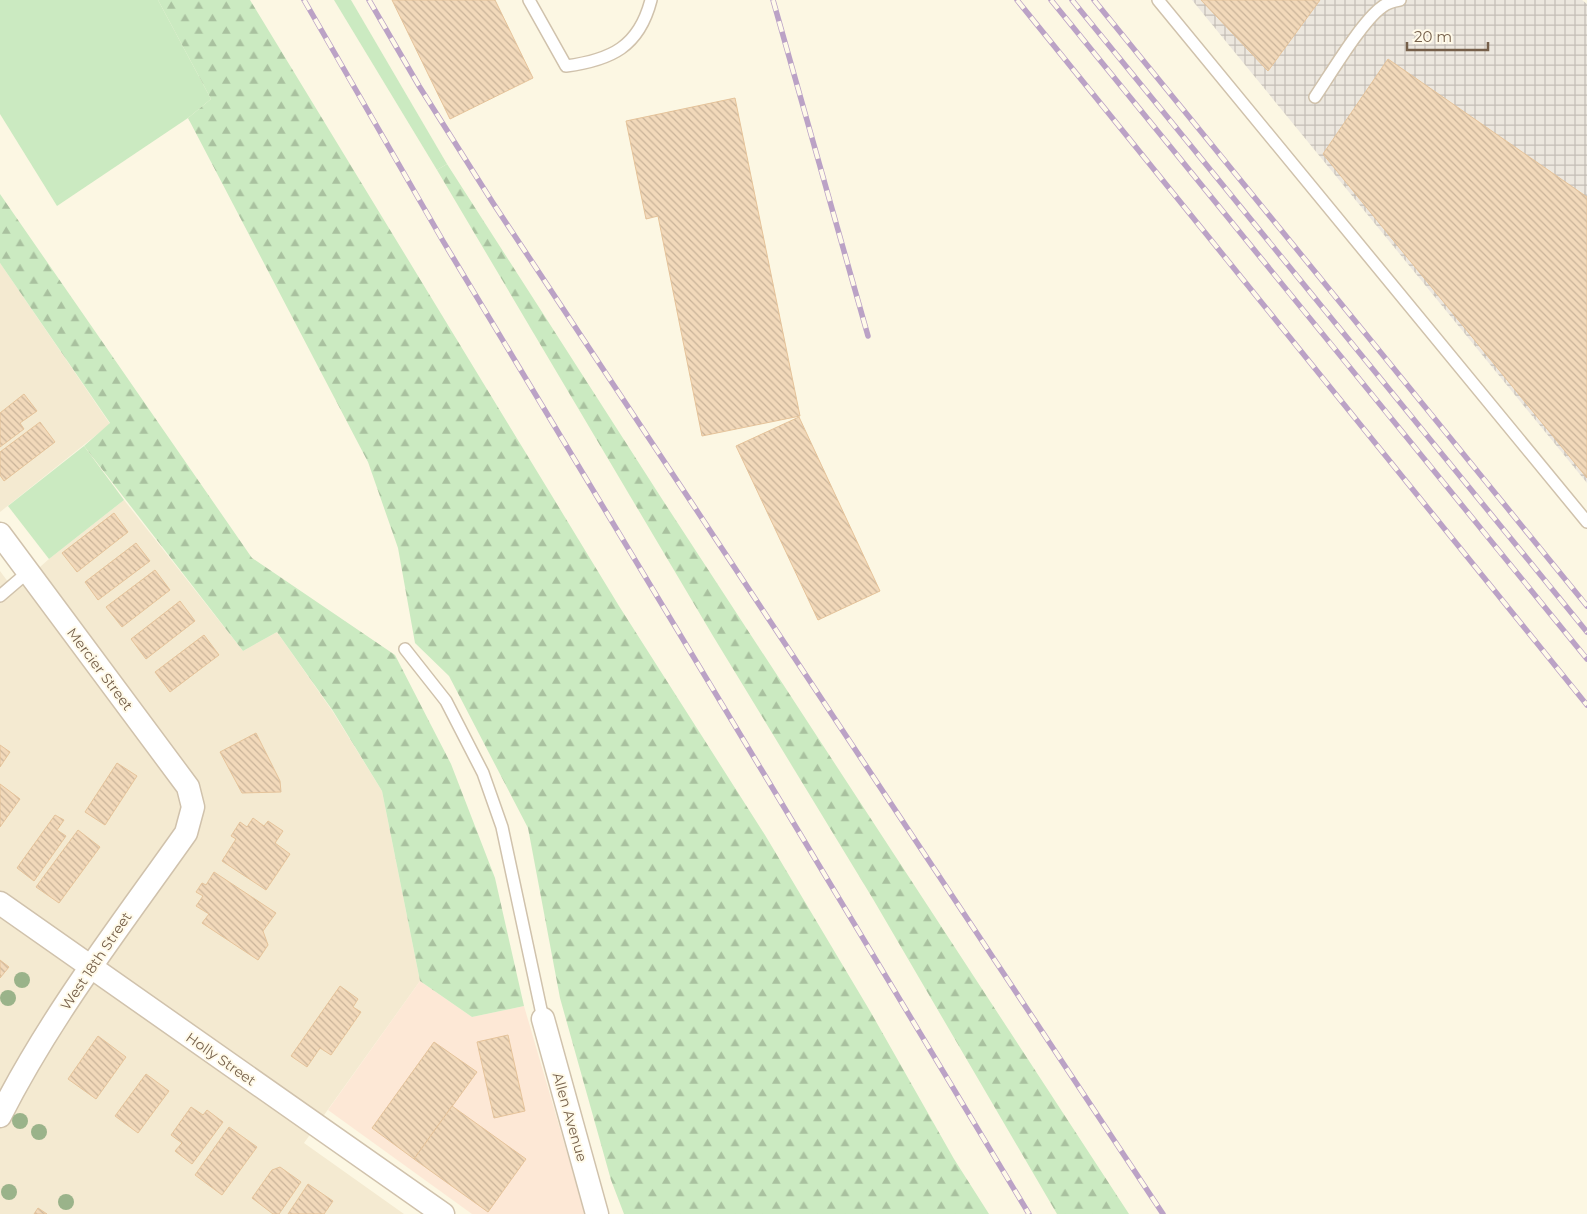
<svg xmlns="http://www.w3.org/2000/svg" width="1587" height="1214" font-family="Montserrat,sans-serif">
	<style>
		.residential { fill: #f4ead1 }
		.commercial { fill: #fde8d6 }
		.industrial { fill: url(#industrial-grid) }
		.green { fill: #cbeac1 }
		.forest { fill: url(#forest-firs) }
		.building { fill: url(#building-back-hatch); stroke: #e5c39a }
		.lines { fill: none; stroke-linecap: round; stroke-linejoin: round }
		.lane-casing { stroke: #d0c2ac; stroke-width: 14 }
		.street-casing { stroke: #d0c2ac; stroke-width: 25 }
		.lane { stroke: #fff; stroke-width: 11 }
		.street { stroke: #fff; stroke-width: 22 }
		.rail-casing { stroke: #bba2c6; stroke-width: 5.5 }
		.rail { stroke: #fffae9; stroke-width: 4; stroke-dasharray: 11; stroke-linecap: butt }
		.tree { fill: #9ab38a }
		.labels { text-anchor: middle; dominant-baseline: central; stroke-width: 4; stroke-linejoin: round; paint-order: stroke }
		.street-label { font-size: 14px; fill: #755f49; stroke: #fffae9 }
	</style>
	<defs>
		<pattern id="industrial-grid" width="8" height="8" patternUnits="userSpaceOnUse" patternTransform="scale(1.25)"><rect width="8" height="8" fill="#ece7de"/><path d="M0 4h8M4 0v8" fill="none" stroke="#c4beb6"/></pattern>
		<pattern id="forest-firs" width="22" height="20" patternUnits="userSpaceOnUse" patternTransform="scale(1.25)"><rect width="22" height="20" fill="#cbeac1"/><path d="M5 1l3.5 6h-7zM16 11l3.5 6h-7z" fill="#a9c19f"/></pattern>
		<pattern id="building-back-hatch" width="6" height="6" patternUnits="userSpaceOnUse" patternTransform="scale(1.25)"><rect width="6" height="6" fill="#f2d9ba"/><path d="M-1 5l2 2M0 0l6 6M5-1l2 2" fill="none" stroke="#c9b399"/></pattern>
	</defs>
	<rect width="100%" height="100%" fill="#fcf7e3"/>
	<g class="residential">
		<polygon points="0,263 110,424 0,512"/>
		<polygon points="124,500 243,651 277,632 333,712 382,791 420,981 304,1143 404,1214 0,1214 0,571 14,590 49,559"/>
	</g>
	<polygon class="commercial" points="420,981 472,1017 524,1006 585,1214 472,1214 328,1110"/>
	<polygon class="industrial" points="1192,0 1582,0 1587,4 1587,483"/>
	<g class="green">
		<polygon points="0,0 158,0 211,99 188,118 57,206 0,114"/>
		<polygon points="334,0 351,0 447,164 437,170"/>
		<polygon points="84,446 124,500 49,559 8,506"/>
	</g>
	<g class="forest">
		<polygon points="158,0 250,0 619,606 765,835 870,1011 954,1159 989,1214 624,1214 611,1180 560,998 528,828 449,676 415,643 398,548 368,462 188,118 211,99"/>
		<polygon points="447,164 662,499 1129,1214 1057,1214 873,899 713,636 437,170"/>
		<polygon points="0,194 252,558 395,655 451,764 495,878 524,1006 472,1017 420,981 382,791 333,711 277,632 243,651 84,446 110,423 0,263"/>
	</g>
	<g class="building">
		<polygon points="392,0 495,0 533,78 450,119"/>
		<polygon points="1201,0 1320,0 1268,71"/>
		<polygon points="1388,59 1587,197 1587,478 1323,154"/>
		<polygon points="735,98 800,416 702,436 658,216 646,219 626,121"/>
		<polygon points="24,394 37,411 20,423 24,429 0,447 0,413"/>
		<polygon points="799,417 880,591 818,620 736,446"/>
		<polygon points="40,422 55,442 4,481 0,475 0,452"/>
		<polygon points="114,513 128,532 77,572 62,553"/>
		<polygon points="136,543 150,561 98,600 85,582"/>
		<polygon points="155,570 170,590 122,627 106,607"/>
		<polygon points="180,601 195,621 146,659 131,639"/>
		<polygon points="204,635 219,655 170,692 155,672"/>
		<polygon points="256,733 280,781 281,792 242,793 220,752"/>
		<polygon points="0,745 10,752 0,767"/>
		<polygon points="117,763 137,776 105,825 85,812"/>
		<polygon points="0,784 20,799 0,827"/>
		<polygon points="55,815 64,820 57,830 66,836 34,881 17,868"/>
		<polygon points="253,818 264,826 268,821 283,831 275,843 290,854 266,890 222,861 236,839 231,836 240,822 247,827"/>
		<polygon points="78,830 100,847 59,903 36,887"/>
		<polygon points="214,872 276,913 263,931 268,945 258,960 202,923 209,914 196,906 203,896 196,892 202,883 206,885"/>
		<polygon points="0,960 9,967 0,978"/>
		<polygon points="340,986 358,999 353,1007 361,1012 331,1055 320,1048 307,1067 291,1056"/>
		<polygon points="508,1035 525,1111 494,1118 477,1042"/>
		<polygon points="98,1036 126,1057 96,1099 68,1079"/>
		<polygon points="434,1042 477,1072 414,1159 372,1128"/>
		<polygon points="146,1074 169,1091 138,1133 115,1116"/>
		<polygon points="452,1106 526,1159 488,1212 414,1159"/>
		<polygon points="191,1107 203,1115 207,1110 223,1122 192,1164 175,1151 182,1143 171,1135"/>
		<polygon points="229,1127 257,1147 222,1195 195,1175"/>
		<polygon points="280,1167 301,1182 279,1214 273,1214 252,1198 272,1170"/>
		<polygon points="308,1184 333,1201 324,1214 288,1214"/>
		<polygon points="38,1208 47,1214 34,1214"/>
	</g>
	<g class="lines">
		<g class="lane-casing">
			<g id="lane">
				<path d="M529,0L566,66C611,60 639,47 651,0"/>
				<polyline points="1158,0 1587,522"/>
				<path d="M1315,97C1330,75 1362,21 1382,7C1387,3 1393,1 1400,0"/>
				<polyline points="0,596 28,572"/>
				<polyline points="405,649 446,701 483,773 502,827 543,1019"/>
			</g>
		</g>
		<g class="street-casing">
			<g id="street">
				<path d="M0,534L188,787L193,807L186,833C121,925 51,1015 0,1116"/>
				<polyline points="0,903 443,1214"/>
				<polyline points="543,1019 597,1214"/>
			</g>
		</g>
		<use href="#lane" class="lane"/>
		<use href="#street" class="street"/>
		<g class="rail-casing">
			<g id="rail">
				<polyline points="304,0 443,241 1029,1214"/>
				<polyline points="369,0 419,86 493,203 1163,1214"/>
				<polyline points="773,0 868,336"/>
				<polyline points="1017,0 1587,705"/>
				<polyline points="1051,0 1587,659"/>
				<polyline points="1072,0 1587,632"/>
				<polyline points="1094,0 1587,606"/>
			</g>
		</g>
		<use href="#rail" class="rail"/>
	</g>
	<g class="tree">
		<circle cx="22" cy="980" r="8"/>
		<circle cx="8" cy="998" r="8"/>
		<circle cx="20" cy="1121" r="8"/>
		<circle cx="39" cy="1132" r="8"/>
		<circle cx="9" cy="1192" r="8"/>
		<circle cx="66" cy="1202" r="8"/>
	</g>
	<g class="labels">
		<g class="street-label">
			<text transform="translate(100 669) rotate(53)">Mercier Street</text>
			<text transform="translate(96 961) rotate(-56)">West 18th Street</text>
			<text transform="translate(221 1059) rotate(35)">Holly Street</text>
			<text transform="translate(570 1117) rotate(74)">Allen Avenue</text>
		</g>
	</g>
	<path d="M1407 42v8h81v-8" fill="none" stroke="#755f49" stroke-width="2.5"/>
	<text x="1414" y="42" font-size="15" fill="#755f49" stroke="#fffae9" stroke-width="4" paint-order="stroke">20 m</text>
</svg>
